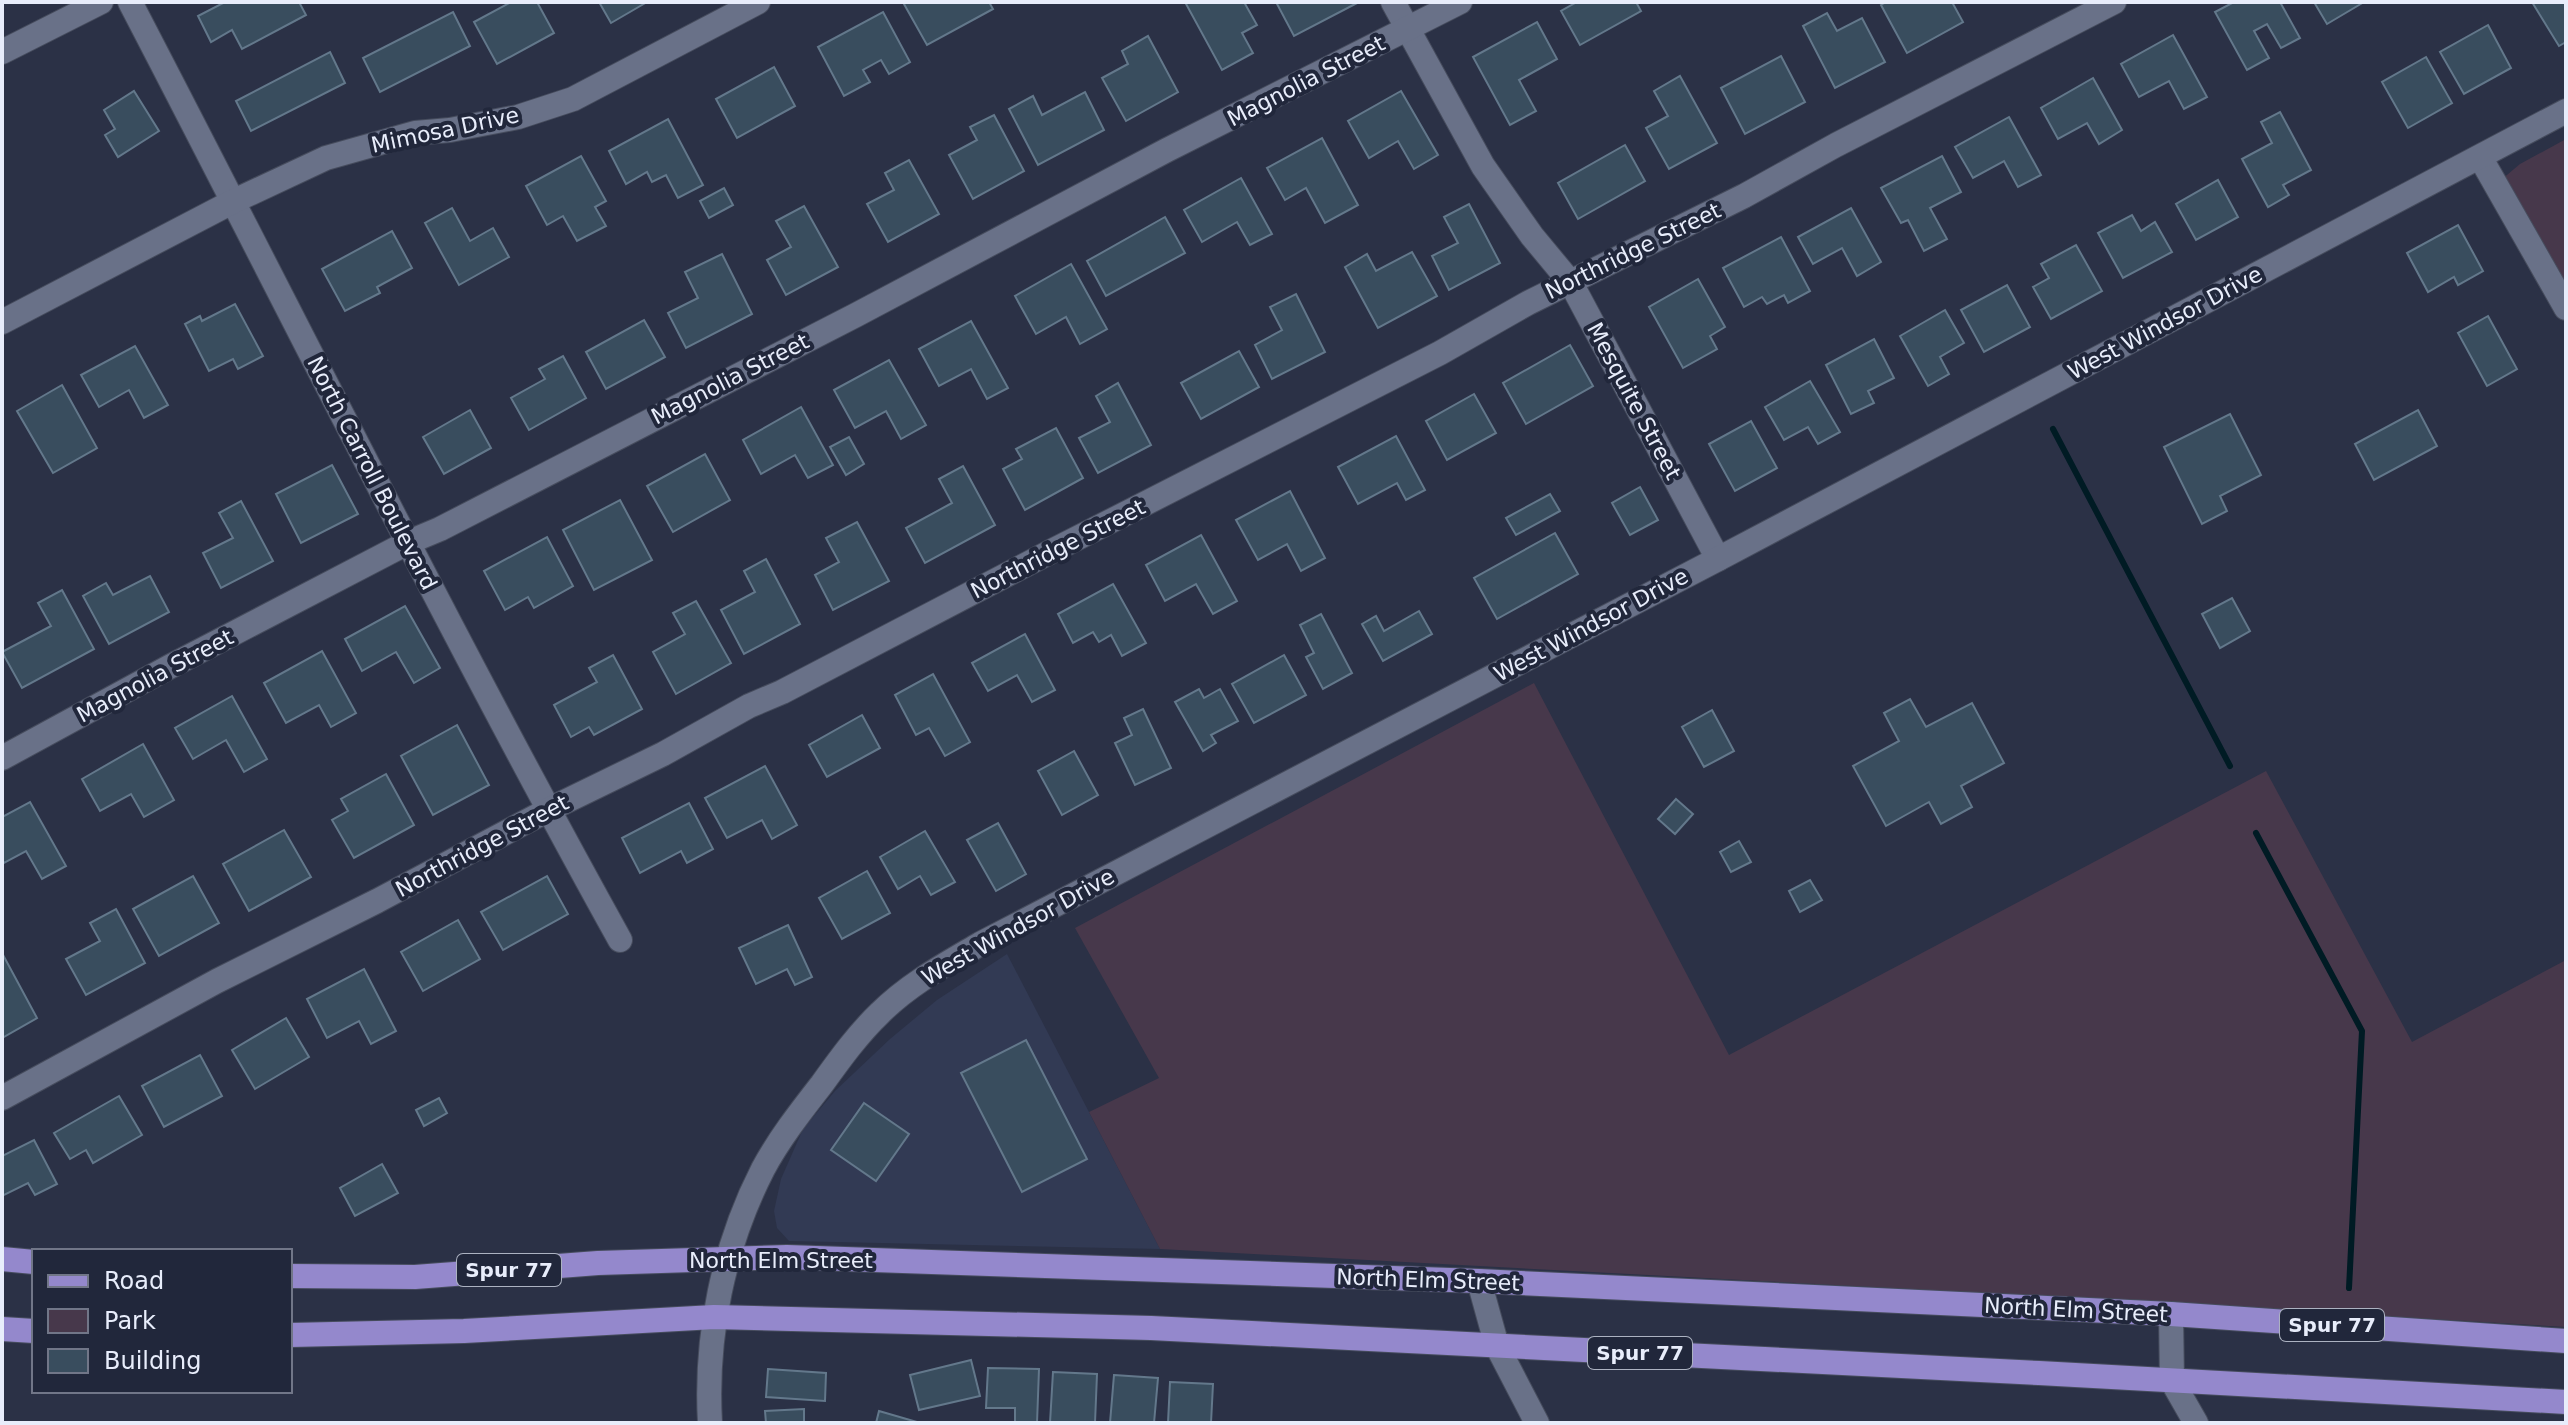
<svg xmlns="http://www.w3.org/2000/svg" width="2568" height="1425" font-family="'DejaVu Sans',sans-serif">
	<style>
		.built { fill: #323a54 }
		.green { fill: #47384b }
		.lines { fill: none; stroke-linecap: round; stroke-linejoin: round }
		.stream { stroke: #001b24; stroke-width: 6 }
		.building { fill: #394d5e; stroke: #63788b; stroke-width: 2 }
		.street-casing { stroke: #464c5d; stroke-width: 26 }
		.secondary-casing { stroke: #464c5d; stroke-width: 26 }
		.primary-casing { stroke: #464c5d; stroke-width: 26 }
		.street { stroke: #697188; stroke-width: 24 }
		.secondary { stroke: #697188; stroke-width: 24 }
		.primary { stroke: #9488cc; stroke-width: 24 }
		.labels { text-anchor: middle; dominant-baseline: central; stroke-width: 8; stroke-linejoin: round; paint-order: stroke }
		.shield { fill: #21273b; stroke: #acb2c1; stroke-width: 2 }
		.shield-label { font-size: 20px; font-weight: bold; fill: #e8edfb }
		.street-label { font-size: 22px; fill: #e8edfb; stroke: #21273b }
	</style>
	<rect width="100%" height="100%" fill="#2b3146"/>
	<polygon class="built" points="1007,954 1160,1249 789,1241 777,1228 774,1211 781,1179 803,1129 835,1091 890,1039 937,1000"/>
	<g class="green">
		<polygon points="2566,139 2566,305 2495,185 2520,164"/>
		<polygon points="1534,683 1729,1055 2266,771 2412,1042 2566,960 2566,1327 2117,1300 1160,1249 1089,1112 1159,1078 1075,928"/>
	</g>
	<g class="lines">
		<g class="stream">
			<polyline points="2053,429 2230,766"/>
			<polyline points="2256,833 2362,1031 2349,1288"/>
		</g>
	</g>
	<g class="building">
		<polygon points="225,2 299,2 306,15 242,49 232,30 211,42 198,16"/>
		<polygon points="511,2 537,2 554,33 497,64 474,22"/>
		<polygon points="599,2 647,2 611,23"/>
		<polygon points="907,2 989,2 993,9 927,45 904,4"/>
		<polygon points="1185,2 1244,2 1257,25 1242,33 1253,53 1222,70"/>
		<polygon points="1276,2 1359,2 1294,36"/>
		<polygon points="1577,2 1636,2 1641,11 1580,45 1561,11"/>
		<polygon points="1886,2 1952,2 1963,22 1907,53 1881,5"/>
		<polygon points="2234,2 2280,2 2300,38 2281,48 2267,24 2254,31 2269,58 2247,70 2215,12"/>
		<polygon points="2314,2 2364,2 2327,24"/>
		<polygon points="2532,2 2566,2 2566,42 2559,46"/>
		<polygon points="453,12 470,46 380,92 363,58"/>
		<polygon points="883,12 910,62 889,74 881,60 863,70 870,82 844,96 818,47"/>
		<polygon points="1827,13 1837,31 1862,18 1885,62 1835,88 1803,26"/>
		<polygon points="1537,22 1557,59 1519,80 1536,111 1510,125 1473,57"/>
		<polygon points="2488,25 2511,68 2464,94 2440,52"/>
		<polygon points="2173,35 2207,97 2184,109 2169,81 2139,97 2121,64"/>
		<polygon points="1148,36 1178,92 1126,121 1102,78 1128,64 1122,51"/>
		<polygon points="330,52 345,83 251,131 236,101"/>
		<polygon points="1781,56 1805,102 1745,134 1721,88"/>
		<polygon points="2426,57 2452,103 2408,128 2382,82"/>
		<polygon points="774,67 795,106 737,138 716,99"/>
		<polygon points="1680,76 1717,143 1669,169 1646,128 1668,116 1654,91"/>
		<polygon points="2093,78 2122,130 2099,144 2087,123 2058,139 2041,108"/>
		<polygon points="134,91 159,131 118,157 105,135 115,129 104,110"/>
		<polygon points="1401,91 1438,155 1414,169 1398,141 1369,158 1348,121"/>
		<polygon points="1085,92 1104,130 1038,165 1009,109 1033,96 1042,115"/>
		<polygon points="2280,112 2311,170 2283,185 2289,195 2268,207 2242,159 2272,143 2261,122"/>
		<polygon points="994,115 1024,171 973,199 949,155 977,140 970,127"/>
		<polygon points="2009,117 2041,175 2018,187 2004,161 1973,178 1955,147"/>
		<polygon points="668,119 703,185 678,198 666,175 652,182 647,172 626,184 609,151"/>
		<polygon points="1322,138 1358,205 1325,223 1306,188 1285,200 1267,168"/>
		<polygon points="1625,145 1645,181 1578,219 1558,183"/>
		<polygon points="581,156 606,201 595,207 606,226 577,241 563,216 547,225 526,186"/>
		<polygon points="1942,156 1961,192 1930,208 1947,239 1924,251 1908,220 1901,223 1881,188"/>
		<polygon points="909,160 939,214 888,242 867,204 894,190 885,173"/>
		<polygon points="1241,178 1272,234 1250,245 1237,222 1202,242 1184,210"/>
		<polygon points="2218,180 2238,217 2196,240 2176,204"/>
		<polygon points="724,188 733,205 709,218 700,201"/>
		<polygon points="1469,204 1500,263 1449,290 1432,256 1458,243 1444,217"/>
		<polygon points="804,206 838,267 786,295 767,260 791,247 776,221"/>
		<polygon points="452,208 470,241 493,228 509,257 459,285 425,223"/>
		<polygon points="1851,208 1881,262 1857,276 1842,248 1813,264 1798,237"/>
		<polygon points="2132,215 2141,231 2155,222 2172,252 2123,278 2098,233"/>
		<polygon points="1165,217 1185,253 1106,296 1087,261"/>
		<polygon points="2458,225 2483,271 2458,285 2454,277 2428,292 2407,253"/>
		<polygon points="392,231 412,268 377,287 380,293 345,311 322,269"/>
		<polygon points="1781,237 1810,291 1788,303 1784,295 1767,304 1762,297 1744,307 1723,268"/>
		<polygon points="2076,245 2102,291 2051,319 2033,287 2049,278 2041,264"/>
		<polygon points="1412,252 1437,296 1378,328 1345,267 1367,254 1376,271"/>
		<polygon points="722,254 752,314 686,348 668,313 698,298 685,272"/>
		<polygon points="1071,264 1107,329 1080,344 1066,317 1036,334 1015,296"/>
		<polygon points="1698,279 1725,327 1710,336 1717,349 1683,368 1649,307"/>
		<polygon points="2007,285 2030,327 1984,352 1961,310"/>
		<polygon points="1296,294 1325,352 1272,379 1255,345 1282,330 1270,307"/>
		<polygon points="235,304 263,356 238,369 233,359 209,371 185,324 200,316 202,321"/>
		<polygon points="1945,310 1964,343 1940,357 1949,374 1928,386 1900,336"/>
		<polygon points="2488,316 2517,369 2487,386 2458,333"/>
		<polygon points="644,320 665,357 606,389 586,352"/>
		<polygon points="971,321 1008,388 987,399 971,369 939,386 919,349"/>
		<polygon points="1874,339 1894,378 1868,391 1874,403 1851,414 1826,365"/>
		<polygon points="1570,345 1593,386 1526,424 1503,383"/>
		<polygon points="135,346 168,405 144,418 129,390 99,407 81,375"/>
		<polygon points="1239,351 1259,387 1201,419 1181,383"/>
		<polygon points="563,356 586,398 529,430 511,398 545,379 539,369"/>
		<polygon points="889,360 926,425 901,439 886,411 855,428 834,390"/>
		<polygon points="1810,381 1840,432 1818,444 1808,427 1784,440 1765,407"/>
		<polygon points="1118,383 1151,445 1098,473 1079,438 1110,422 1096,396"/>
		<polygon points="62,385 97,448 53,473 17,411"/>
		<polygon points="1474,394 1496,433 1447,460 1426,421"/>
		<polygon points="801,407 833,465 808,478 795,455 761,474 743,440"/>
		<polygon points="470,410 491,448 444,474 423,437"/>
		<polygon points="2418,410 2437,446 2374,480 2355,444"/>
		<polygon points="2230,414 2261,475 2220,496 2227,511 2202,524 2164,447"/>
		<polygon points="1751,421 1777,468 1735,491 1709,444"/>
		<polygon points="1056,428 1083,478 1025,510 1003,469 1022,459 1016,449"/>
		<polygon points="1396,436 1425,490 1406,500 1397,483 1358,504 1338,467"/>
		<polygon points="849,437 864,464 846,475 830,447"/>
		<polygon points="705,454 730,500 673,532 647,486"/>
		<polygon points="332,465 358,514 301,543 276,494"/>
		<polygon points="963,466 995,525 925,563 906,528 952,503 939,479"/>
		<polygon points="1640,487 1658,520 1630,535 1612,503"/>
		<polygon points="1290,491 1325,558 1301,571 1287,544 1258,560 1236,520"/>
		<polygon points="1550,494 1560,511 1516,535 1506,518"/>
		<polygon points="620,500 652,560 594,590 563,530"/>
		<polygon points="241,501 273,561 221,588 203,553 233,538 219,513"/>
		<polygon points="857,522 889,581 833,610 815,575 839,562 826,538"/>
		<polygon points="1555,533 1578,574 1497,619 1474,578"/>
		<polygon points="1201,535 1237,601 1213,614 1196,584 1165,601 1146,565"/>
		<polygon points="547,537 573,586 534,608 528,597 505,610 484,571"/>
		<polygon points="766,559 800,624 744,654 721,610 755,592 744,571"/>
		<polygon points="150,576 169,612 109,644 83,596 106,583 113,595"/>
		<polygon points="1113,584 1146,643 1122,656 1111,635 1099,642 1093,632 1073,643 1058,614"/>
		<polygon points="62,590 94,649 22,688 2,652 51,626 38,603"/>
		<polygon points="2232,598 2250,631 2220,648 2202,614"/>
		<polygon points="696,601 731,663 676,694 653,652 685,634 673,613"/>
		<polygon points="405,606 440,668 414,683 396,652 362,671 345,639"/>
		<polygon points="1419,611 1432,634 1383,661 1362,624 1376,616 1384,631"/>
		<polygon points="1321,614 1352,673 1323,689 1306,657 1314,653 1300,625"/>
		<polygon points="1025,634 1055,690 1032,702 1017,675 988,691 972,663"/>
		<polygon points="322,651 356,713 331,727 319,705 286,723 264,683"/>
		<polygon points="613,655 642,709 594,735 589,727 571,737 554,705 597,682 589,668"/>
		<polygon points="1284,655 1306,695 1254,723 1232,684"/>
		<polygon points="933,674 970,742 945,756 929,728 916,735 895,695"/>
		<polygon points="1199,689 1204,698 1220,689 1238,721 1211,735 1216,743 1203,751 1175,702"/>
		<polygon points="232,696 267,759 244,772 226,740 193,759 175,728"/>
		<polygon points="1910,699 1926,727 1972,703 2004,763 1961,786 1972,807 1941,824 1929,802 1886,826 1853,766 1899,741 1884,713"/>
		<polygon points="1143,709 1171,768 1135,785 1115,743 1132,735 1124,718"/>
		<polygon points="1712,710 1734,751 1704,767 1682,727"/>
		<polygon points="862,715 880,748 827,777 809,745"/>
		<polygon points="457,725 489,785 433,815 401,756"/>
		<polygon points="143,744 174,800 144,817 131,794 100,811 82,779"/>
		<polygon points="1074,751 1098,795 1062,815 1038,771"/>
		<polygon points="765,766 797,825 772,839 762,820 727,838 705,798"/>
		<polygon points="386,774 414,825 354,858 332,820 348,811 341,799"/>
		<polygon points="1676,799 1693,814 1675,834 1658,819"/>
		<polygon points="30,802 66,866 42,879 26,851 4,863 2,859 2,817"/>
		<polygon points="689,803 713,849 687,863 681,851 640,873 622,838"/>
		<polygon points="998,823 1026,874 996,891 967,840"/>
		<polygon points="284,830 311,877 249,911 223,864"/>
		<polygon points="925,831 955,882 931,895 920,876 898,889 880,857"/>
		<polygon points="1739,841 1751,862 1731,872 1720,852"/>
		<polygon points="867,871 890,913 842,939 819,898"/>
		<polygon points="193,876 219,923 159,956 133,909"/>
		<polygon points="547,876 568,914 503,950 481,912"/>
		<polygon points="1810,880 1822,900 1800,912 1789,891"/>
		<polygon points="116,909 145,963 86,995 66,959 100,941 90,923"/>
		<polygon points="458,920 480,959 423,991 401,952"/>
		<polygon points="788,925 812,977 795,985 787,969 756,984 739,948"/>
		<polygon points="2,953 37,1018 2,1038"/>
		<polygon points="364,969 396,1031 371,1044 359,1021 327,1038 307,999"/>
		<polygon points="286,1018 309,1057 255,1089 232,1050"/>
		<polygon points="1026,1040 1087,1159 1022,1192 961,1073"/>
		<polygon points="200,1055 222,1096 164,1127 142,1086"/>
		<polygon points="119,1096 142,1135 93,1163 86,1150 70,1159 54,1133"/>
		<polygon points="439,1098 447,1113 424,1126 416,1110"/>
		<polygon points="864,1103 909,1134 876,1181 831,1150"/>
		<polygon points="34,1140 57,1184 35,1195 28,1183 2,1196 2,1156"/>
		<polygon points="382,1164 398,1193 355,1216 340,1188"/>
		<polygon points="971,1360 980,1396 919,1410 910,1375"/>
		<polygon points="988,1368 1039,1369 1037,1423 1015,1422 1015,1408 986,1408"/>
		<polygon points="768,1369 826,1373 825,1401 766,1397"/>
		<polygon points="1053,1372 1097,1374 1095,1423 1050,1423"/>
		<polygon points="1114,1375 1158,1378 1154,1423 1110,1423"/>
		<polygon points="1170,1382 1213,1384 1211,1423 1168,1423"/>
		<polygon points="804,1409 804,1423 766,1423 765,1411"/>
		<polygon points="879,1411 917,1422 917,1423 876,1423"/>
	</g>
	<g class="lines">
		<g class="street-casing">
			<g id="street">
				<path d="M130,2C293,315 449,632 620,940"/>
				<polyline points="1393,2 1483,166 1532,236 1571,283 1718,559"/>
				<polyline points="2,52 101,2"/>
				<polyline points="2480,157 2566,308"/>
				<polyline points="2,322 234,201 326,158 415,133 450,130 518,117 573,99 758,2"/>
				<polyline points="2,758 171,666 409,542 440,529 856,315 1167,150 1460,2"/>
				<polyline points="2,1098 217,981 377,901 548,810 663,754 749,706 782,692 1054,550 1440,353 1528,303 1744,196 1836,145 2114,2"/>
				<polyline points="1479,1281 1497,1346 1537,1423"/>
				<polyline points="2171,1314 2172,1381 2196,1423"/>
			</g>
		</g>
		<g class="secondary-casing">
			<path id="secondary" d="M710,1423C705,1336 723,1247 763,1169C779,1139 801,1111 822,1084C840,1059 858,1034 880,1013C909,984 946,964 980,944L1718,559L2566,111"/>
		</g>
		<g class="primary-casing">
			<g id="primary">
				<polyline points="2,1259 34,1262"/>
				<polyline points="290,1276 415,1277 598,1263 787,1257 1479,1281 2171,1314 2566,1341"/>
				<polyline points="2,1329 34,1331"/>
				<polyline points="290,1335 464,1331 714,1317 1151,1328 2039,1373 2566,1402"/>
			</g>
		</g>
		<use href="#street" class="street"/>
		<use href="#secondary" class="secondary"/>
		<use href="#primary" class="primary"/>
	</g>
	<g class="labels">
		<g class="shield">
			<rect x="457" y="1254" width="104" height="32" rx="6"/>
			<rect x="2280" y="1309" width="104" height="32" rx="6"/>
			<rect x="1588" y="1337" width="104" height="32" rx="6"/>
		</g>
		<g class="shield-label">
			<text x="509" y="1270">Spur 77</text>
			<text x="2332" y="1325">Spur 77</text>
			<text x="1640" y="1353">Spur 77</text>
		</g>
		<g class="street-label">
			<text transform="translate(1306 81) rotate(-27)">Magnolia Street</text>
			<text transform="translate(445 130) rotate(-12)">Mimosa Drive</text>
			<text transform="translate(1633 251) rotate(-26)">Northridge Street</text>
			<text transform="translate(2165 323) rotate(-28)">West Windsor Drive</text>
			<text transform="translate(730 379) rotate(-27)">Magnolia Street</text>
			<text transform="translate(1634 401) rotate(62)">Mesquite Street</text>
			<text transform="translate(372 473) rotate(63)">North Carroll Boulevard</text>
			<text transform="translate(1058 549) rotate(-27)">Northridge Street</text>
			<text transform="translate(1591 625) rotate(-28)">West Windsor Drive</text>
			<text transform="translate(155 676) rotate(-28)">Magnolia Street</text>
			<text transform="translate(482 846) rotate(-28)">Northridge Street</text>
			<text transform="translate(1018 927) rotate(-29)">West Windsor Drive</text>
			<text x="781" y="1260">North Elm Street</text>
			<text transform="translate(1428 1280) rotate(2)">North Elm Street</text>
			<text transform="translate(2076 1310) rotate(3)">North Elm Street</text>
		</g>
	</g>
	<rect width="2568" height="1425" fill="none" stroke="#e8edfb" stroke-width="8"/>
	<rect x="32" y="1249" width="260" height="144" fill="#21273b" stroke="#717688" stroke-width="2"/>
	<rect x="48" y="1275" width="40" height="12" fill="#9488cc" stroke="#717688" stroke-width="2"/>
	<text x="104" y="1289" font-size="24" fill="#e8edfb">Road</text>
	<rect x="48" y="1309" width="40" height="24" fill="#47384b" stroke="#717688" stroke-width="2"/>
	<text x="104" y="1329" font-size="24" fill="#e8edfb">Park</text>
	<rect x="48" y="1349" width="40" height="24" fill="#394d5e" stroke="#717688" stroke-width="2"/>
	<text x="104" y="1369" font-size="24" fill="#e8edfb">Building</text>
</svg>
